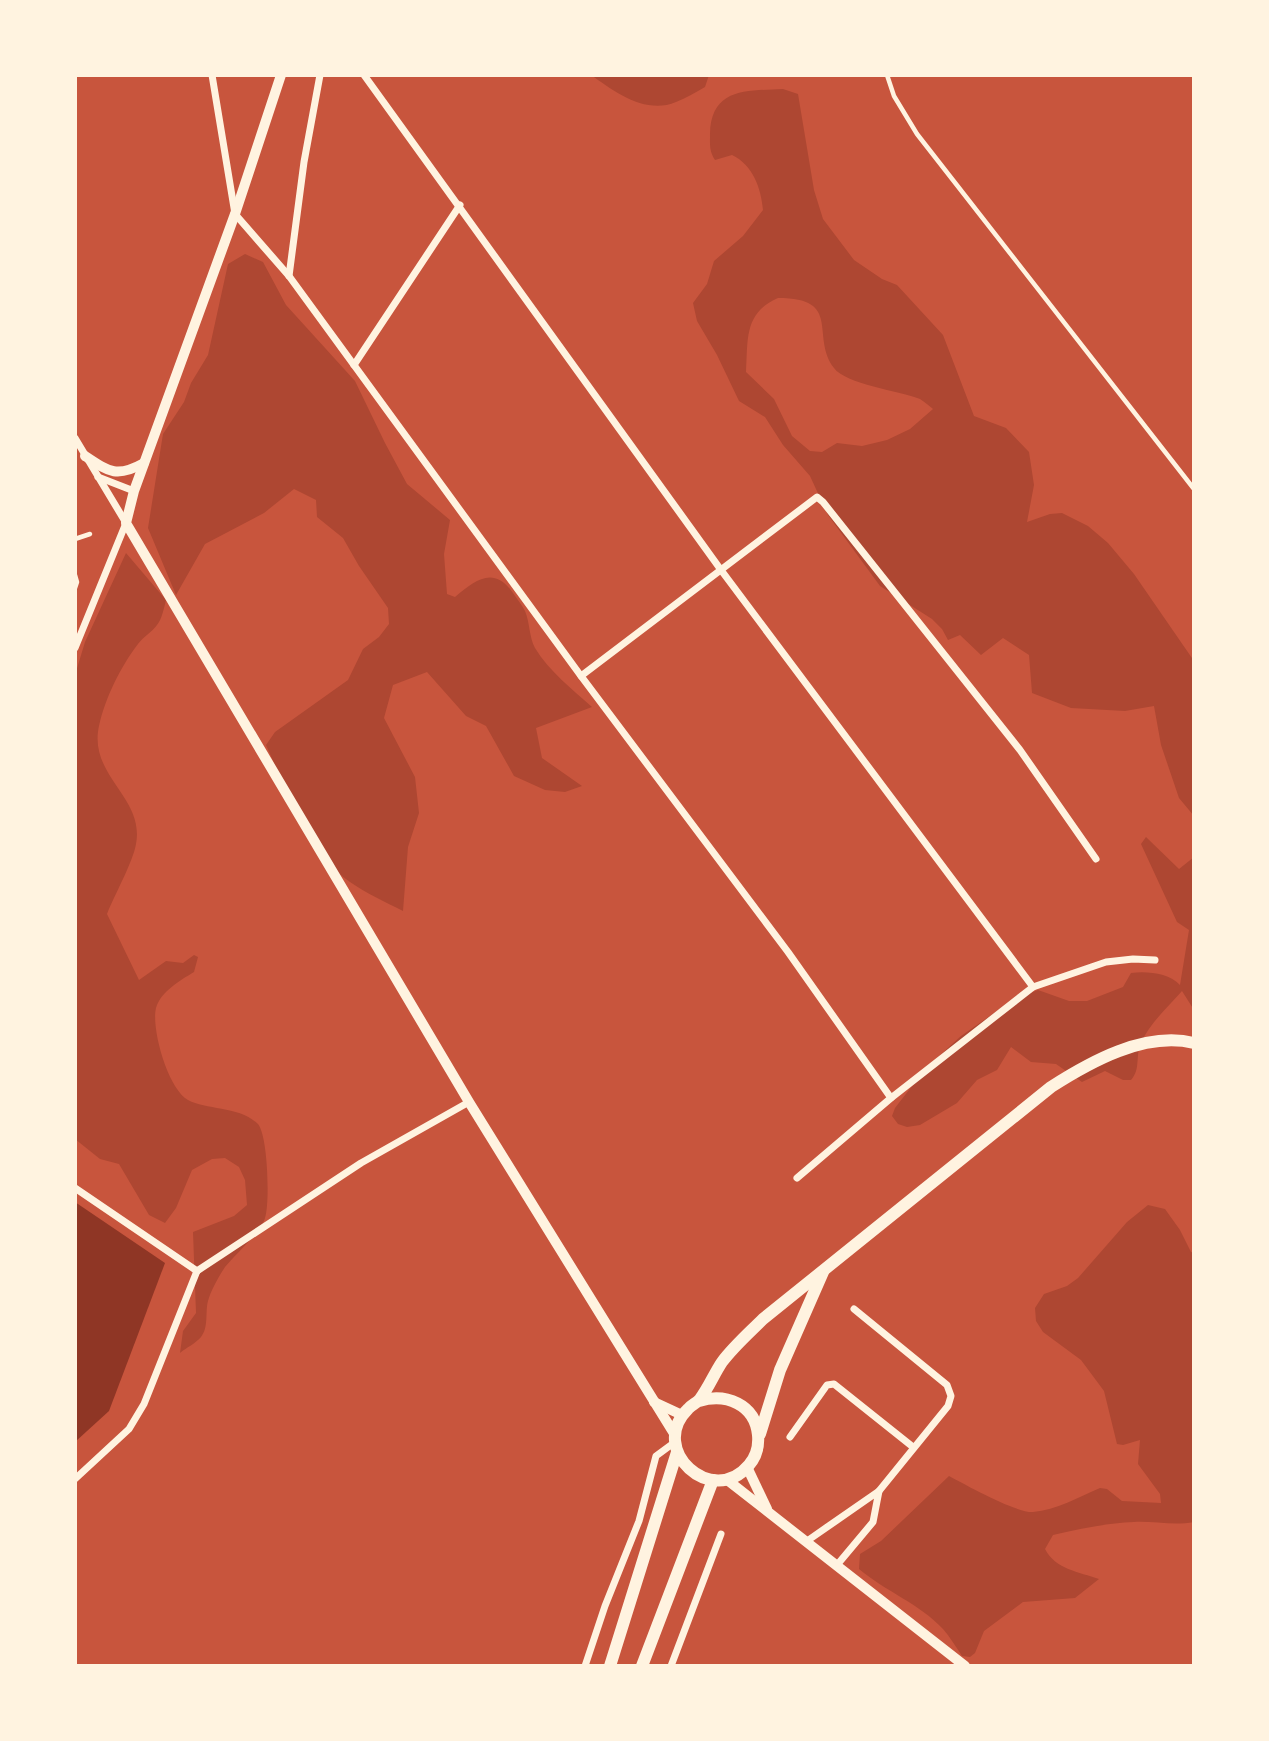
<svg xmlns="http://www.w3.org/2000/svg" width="1269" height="1741" font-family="'Archivo Narrow',sans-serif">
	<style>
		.green { fill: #ae4732; fill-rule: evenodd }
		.water { fill: #8f3625 }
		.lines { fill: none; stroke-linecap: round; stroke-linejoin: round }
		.service { stroke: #fff3e0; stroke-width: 4.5 }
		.minor { stroke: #fff3e0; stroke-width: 7 }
		.tertiary { stroke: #fff3e0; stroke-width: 10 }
		.secondary { stroke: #fff3e0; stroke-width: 10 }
		.primary { stroke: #fff3e0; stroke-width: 12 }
	</style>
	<rect width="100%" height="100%" fill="#c8553d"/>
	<g class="green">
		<path d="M591,75H709L705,87C696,92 686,98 676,102C646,115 615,92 591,75Z"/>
		<path d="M783,89L798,94L814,190L823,219L854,260L882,279L897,285L943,335L974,416L1006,428L1029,452L1034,485L1027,522L1050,514L1062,513L1088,526L1108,543L1134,574L1194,661V816L1179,798L1161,745L1154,706L1125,711L1071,708L1032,693L1029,655L1003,638L981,655L960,635L948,640L942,629L932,619L880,586L828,515L810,476L783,445L765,417L739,401L717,355L697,321L693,303L707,284L714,261L743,236L763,210C761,188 753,165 732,155L715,160C709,151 710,144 710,134C711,87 748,91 783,89ZM778,298C843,298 810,336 834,368C845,384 900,391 920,399C925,402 929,406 933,409L910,429L887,440L862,446L837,443L822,452L810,451L792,436L774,399L746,372C748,339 744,313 778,298Z"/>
		<path d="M245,254L263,262L286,305L355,381L385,443L407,484L450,520L444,554L447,594L455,597C475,580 494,565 513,593C517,599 522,605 525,611C530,623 529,637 535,648C549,671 572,689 592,707L536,728L542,758L582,786L565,792L545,790L514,776L486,726L466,716L427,672L393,685L384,718L415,777L419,813L408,847L403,911C385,902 366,893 350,882C308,854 286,789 266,745L275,732L348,680L363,649L379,637L389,624L388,608L359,566L343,538L317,517L316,500L294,489L264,513L205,544L176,595L148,528L163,434L184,402L191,383L208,355L228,264Z"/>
		<path d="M126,553L166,600C164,608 162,619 157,625C152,632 143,637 138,644C121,666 105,698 99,726C88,776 145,797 136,844C133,862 114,896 107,914L139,980L166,961L183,963L194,955L198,957L194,972C181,980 161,991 156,1008C151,1029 168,1089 188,1100C206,1110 240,1106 258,1124C268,1136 270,1203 265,1218C262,1230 234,1256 225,1267C219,1276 211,1290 208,1301C205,1312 209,1327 201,1337C196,1343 186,1348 180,1353L183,1331L196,1313L193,1232L234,1216L247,1205L245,1180L239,1167L225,1158L212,1159L192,1170L176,1208L165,1223L149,1215L119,1164L100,1159L75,1139V675L85,642Z"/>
		<path d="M1146,837L1179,869L1194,857V1010L1182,991C1168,1007 1149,1024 1141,1043C1135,1056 1141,1069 1131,1080H1123L1105,1071L1082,1082L1056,1064L1031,1062L1011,1047L997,1070L977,1080L957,1103L920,1125L907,1127L898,1124L892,1116L895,1108L926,1068L961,1036L1013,1000L1038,990L1069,1001H1087L1123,987L1131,973C1147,971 1169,973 1180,985L1189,930L1177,922L1141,844Z"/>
		<path d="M1148,1205L1165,1209L1180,1230L1191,1252L1194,1253V1522C1174,1526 1154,1521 1134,1522C1106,1523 1080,1529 1053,1535L1045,1549C1055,1569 1079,1572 1099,1579L1075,1598L1023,1602L984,1631L975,1653L970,1657L962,1656C956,1647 950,1637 943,1629C920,1604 885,1591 859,1569L860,1554L881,1541L949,1476C966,1485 1016,1513 1033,1512C1056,1510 1079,1497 1100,1488L1107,1489L1122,1501L1161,1503L1160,1494L1138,1464L1140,1440L1123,1445L1117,1444L1104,1391L1081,1360L1043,1332L1036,1321L1035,1308L1044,1294L1067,1286L1078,1278L1127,1222Z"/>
	</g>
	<polygon class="water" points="75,1202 165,1263 109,1411 75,1442"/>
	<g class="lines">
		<g class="service">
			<polyline points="887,75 894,96 917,134 1194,489"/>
			<polyline points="75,539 90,534"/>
			<polyline points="75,575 77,582 75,588"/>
		</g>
		<g class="minor">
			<polyline points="212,75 235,214 289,276 581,676 788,952 891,1098"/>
			<polyline points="364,75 721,570 1033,987"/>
			<polyline points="289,276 304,162 320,75"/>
			<polyline points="354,365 460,205"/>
			<polyline points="75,438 126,523 75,648"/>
			<polyline points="98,477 134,491"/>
			<polyline points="581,676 817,497 823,502 1020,750 1096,859"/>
			<polyline points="797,1178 891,1098 1033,987 1106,962 1133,959 1155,960"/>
			<polyline points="75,1188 197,1271"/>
			<polyline points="197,1271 361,1163 469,1102"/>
			<polyline points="854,1309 947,1385 951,1396 948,1406 879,1491"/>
			<polyline points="790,1437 827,1385 834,1384 913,1447"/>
			<polyline points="75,1479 129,1429 144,1404 197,1271"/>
			<polyline points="807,1541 879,1491 873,1522 837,1565"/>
			<polyline points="585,1666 605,1606 639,1521 656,1456 675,1442"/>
			<polyline points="671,1666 721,1534"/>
		</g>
		<g class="tertiary">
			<polyline points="747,1467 767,1509"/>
			<polyline points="726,1479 965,1666"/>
		</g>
		<g class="secondary">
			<polyline points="281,75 235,214 134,491 126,523 469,1102 675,1435"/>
			<path d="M85,456C109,472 117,478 144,463"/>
			<polyline points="654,1402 682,1415"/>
		</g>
		<g class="primary">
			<path d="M699,1401C726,1393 755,1404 758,1435C759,1446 756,1457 749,1465C712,1509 647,1449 688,1409C691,1405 697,1403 700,1399C709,1387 714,1374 722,1362C734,1346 749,1333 763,1319L1051,1087C1090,1062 1145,1031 1194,1043"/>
			<polyline points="760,1434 780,1370 823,1272"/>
			<polyline points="610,1666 677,1452"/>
			<polyline points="642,1666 713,1480"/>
		</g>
	</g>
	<rect width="1269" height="1741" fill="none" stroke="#fff3e0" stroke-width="154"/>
</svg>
